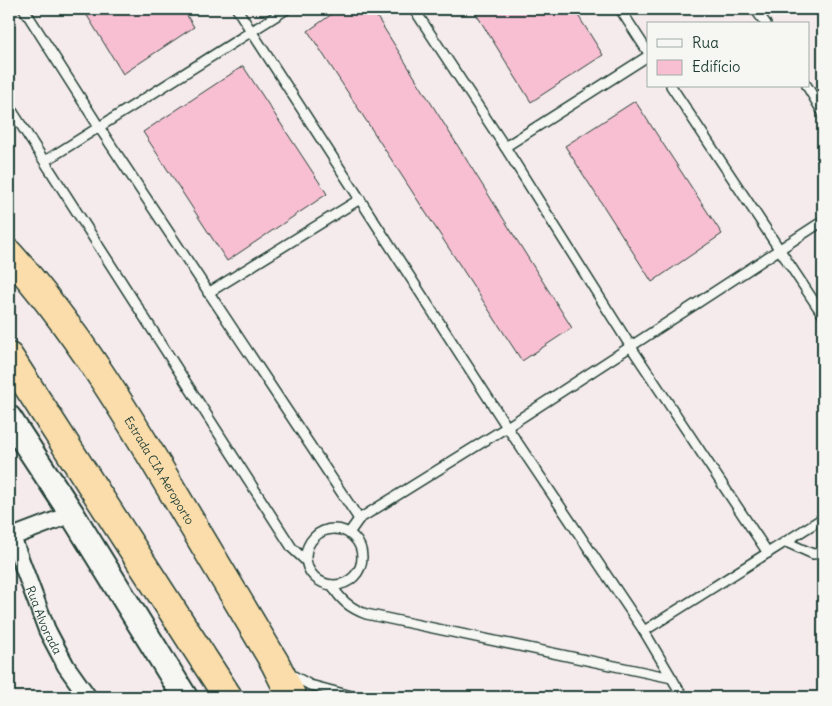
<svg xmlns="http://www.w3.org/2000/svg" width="832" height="706" font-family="Delius,sans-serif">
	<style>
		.building { fill: #f8bfd3; stroke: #1f3d34 }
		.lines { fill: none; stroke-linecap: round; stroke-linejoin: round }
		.lane-casing { stroke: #1f3d34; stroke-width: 12 }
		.street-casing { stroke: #1f3d34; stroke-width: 20 }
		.secondary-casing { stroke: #1f3d34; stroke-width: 28 }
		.highway-casing { stroke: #1f3d34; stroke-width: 31 }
		.lane { stroke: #f6f6f2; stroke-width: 9 }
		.street { stroke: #f6f6f2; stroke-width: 16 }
		.secondary { stroke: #f6f6f2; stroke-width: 24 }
		.highway { stroke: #faddab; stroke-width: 28 }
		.labels { text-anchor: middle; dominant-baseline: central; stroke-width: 4; stroke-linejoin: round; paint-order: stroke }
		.street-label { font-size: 12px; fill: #1f3d34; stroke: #f6f6f2 }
	</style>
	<rect width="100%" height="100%" fill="#f6ebec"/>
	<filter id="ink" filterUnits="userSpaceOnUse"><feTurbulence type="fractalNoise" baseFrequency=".02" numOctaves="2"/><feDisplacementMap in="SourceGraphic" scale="10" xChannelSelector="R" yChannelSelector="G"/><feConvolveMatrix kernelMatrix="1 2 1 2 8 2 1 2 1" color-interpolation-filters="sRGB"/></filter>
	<g filter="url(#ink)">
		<g class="building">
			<polygon points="83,9 183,9 194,27 123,74"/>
			<polygon points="339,9 372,9 572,328 522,361 308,31"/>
			<polygon points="473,9 574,9 603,55 531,102"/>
			<polygon points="243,66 327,194 227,261 143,132"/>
			<polygon points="635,101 722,234 652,282 565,146"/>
		</g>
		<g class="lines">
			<g class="lane-casing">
				<g id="lane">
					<polyline points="24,9 99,127 359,519"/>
					<polyline points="237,9 507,427 644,631 683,697"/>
					<polyline points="414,9 505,147 631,347 768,553"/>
					<polyline points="620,9 648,52"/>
					<polyline points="755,9 766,24"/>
					<polyline points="671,86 823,315"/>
					<polyline points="807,86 823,113"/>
					<polyline points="9,106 292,548 306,561"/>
					<polyline points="505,147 648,56"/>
					<polyline points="45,161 287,9"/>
					<polyline points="208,293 360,199"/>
					<circle cx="334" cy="557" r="28"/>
					<polyline points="349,533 359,519 507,427 823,221"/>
					<polyline points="786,542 813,554 823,553"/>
					<path d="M332,585C340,600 350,608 366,614L672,678"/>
					<polyline points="644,631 823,518"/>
					<polyline points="290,674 310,685 355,697"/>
				</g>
			</g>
			<g class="street-casing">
				<g id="street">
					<path id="s1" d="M12,537L47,630L66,666L88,697"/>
					<polyline points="9,538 72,514"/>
				</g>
			</g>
			<g class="secondary-casing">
				<polyline id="secondary" points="9,418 72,514 185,697"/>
			</g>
			<g class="highway-casing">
				<g id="highway">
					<path id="s2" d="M9,254C75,328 126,412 176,497C209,552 242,608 275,663L292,697"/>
					<polyline points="9,357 228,697"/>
				</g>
			</g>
			<use href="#lane" class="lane"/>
			<use href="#street" class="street"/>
			<use href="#secondary" class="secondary"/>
			<use href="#highway" class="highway"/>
		</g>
	</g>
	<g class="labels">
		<g class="street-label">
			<text stroke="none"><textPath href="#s2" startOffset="264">Estrada CIA Aeroporto</textPath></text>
			<text stroke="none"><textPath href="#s1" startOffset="89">Rua Alvorada</textPath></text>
		</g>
	</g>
	<rect width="832" height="706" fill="none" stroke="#f6f6f2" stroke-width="30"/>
	<rect x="15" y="15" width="802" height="676" fill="none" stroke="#1f3d34" stroke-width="2" filter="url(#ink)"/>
	<rect x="647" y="22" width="162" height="65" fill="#f6f6f2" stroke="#a0aca6"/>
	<rect x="657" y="39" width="25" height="8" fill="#f6f6f2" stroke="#a0aca6"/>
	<text x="692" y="48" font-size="15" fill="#1f3d34">Rua</text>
	<rect x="657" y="60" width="25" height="15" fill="#f8bfd3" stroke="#a0aca6"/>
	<text x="692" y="72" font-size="15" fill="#1f3d34">Edifício</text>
</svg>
